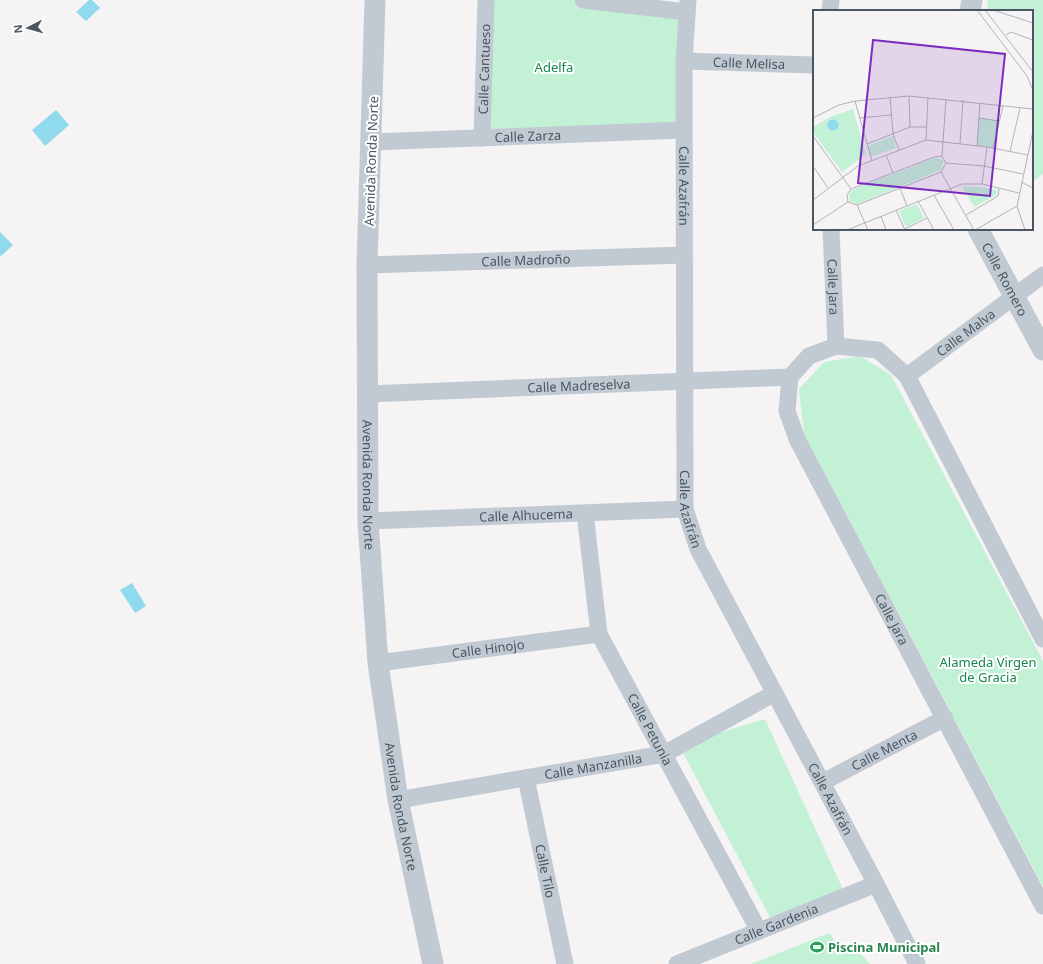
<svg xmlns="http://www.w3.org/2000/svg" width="1043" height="964" font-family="'Noto Sans',sans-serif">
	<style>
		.green { fill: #c3f1d5 }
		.water { fill: #90daee }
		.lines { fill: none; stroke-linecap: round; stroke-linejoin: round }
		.minor { stroke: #c1cad2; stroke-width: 17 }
		.tertiary { stroke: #c1cad2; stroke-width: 21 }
		.labels { text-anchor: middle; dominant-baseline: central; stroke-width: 4; stroke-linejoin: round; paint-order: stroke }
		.street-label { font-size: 13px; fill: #4a5661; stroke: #fff }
		.park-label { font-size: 13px; fill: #17864f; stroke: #fff }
		.leisure-label { font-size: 13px; font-weight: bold; fill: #27864d; stroke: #fff; text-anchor: start }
		.inset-road { fill: none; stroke: #b1b4b9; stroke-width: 1 }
		.view { fill: #7b2cbf; fill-opacity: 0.15; stroke: #7b2cbf; stroke-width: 2 }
		.inset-edge { fill: none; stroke: #4a5661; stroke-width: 2 }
	</style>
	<rect width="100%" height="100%" fill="#f5f3f3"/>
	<g class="green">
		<polygon points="486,0 583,0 687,12 684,130 482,138"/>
		<polygon points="988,0 1043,0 1043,174 1032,182 1032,11 987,11"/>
		<polygon points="860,356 891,375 1043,661 1043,886 804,434 799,389 824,362"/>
		<polygon points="765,719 846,896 774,925 679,745"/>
		<polygon points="829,933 843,951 851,944 870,964 751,964"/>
	</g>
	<g class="water">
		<polygon points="89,0 92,0 100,8 86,21 76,12"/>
		<polygon points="56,110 69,125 45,146 32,130"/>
		<polygon points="0,232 13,245 1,256 0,255"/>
		<polygon points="132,583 146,606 135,613 120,590"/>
	</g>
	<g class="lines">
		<g class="minor">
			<polyline points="583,0 687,12"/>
			<path id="s1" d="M688,0L684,61L685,509L698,549L876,884L917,964"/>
			<polyline points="830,11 831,0"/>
			<path id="s2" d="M684,61L814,65"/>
			<path id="s3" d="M482,138L486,0"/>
			<path id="s4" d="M371,142L684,130"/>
			<path id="s5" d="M831,229L836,346"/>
			<path id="s6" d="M367,265L684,255"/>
			<path id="s7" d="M907,376L1043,275"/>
			<path id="s8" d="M368,394L790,377"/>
			<path id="s9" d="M585,513L599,634L759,931"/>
			<path id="s10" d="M368,521L685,509"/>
			<path id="s11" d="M1043,639L907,376L878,350L836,346L809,356L790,377L787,411L797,439L1043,906"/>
			<path id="s12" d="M378,663L599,634"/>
			<path id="s13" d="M526,778L565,964"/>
			<path id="s14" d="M823,782L945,718"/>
			<path id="s15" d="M398,800L664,754L775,693"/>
			<path id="s16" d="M677,964L876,884"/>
		</g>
		<g class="tertiary">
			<path id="s17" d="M375,0L367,265L368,521L378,663L398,800L433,964"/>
			<polyline points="970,11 972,0"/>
			<path id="s18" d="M978,229L1043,350"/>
		</g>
	</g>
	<defs>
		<g id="stadium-bare" transform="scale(1.08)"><path d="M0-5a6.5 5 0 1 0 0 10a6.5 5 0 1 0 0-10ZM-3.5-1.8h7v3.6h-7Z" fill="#2e9e5b" stroke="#fff" stroke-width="2.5" paint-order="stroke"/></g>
	</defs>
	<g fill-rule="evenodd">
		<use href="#stadium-bare" x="817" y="947"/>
	</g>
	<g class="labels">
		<g class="street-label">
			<text stroke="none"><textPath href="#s2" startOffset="65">Calle Melisa</textPath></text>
			<text stroke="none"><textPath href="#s3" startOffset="69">Calle Cantueso</textPath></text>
			<text stroke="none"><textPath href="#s4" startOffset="157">Calle Zarza</textPath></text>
			<text transform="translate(371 161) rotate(-88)">Avenida Ronda Norte</text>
			<text stroke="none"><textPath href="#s1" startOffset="186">Calle Azafrán</textPath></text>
			<text stroke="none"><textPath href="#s6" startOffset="159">Calle Madroño</textPath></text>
			<text stroke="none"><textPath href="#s18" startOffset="57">Calle Romero</textPath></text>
			<text stroke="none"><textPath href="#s5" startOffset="58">Calle Jara</textPath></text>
			<text stroke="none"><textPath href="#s7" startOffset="73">Calle Malva</textPath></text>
			<text stroke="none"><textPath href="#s8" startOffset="211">Calle Madreselva</textPath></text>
			<text stroke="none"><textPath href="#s17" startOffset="485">Avenida Ronda Norte</textPath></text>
			<text stroke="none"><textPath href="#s1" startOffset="510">Calle Azafrán</textPath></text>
			<text stroke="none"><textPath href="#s10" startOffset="158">Calle Alhucema</textPath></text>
			<text stroke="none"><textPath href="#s11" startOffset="702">Calle Jara</textPath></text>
			<text stroke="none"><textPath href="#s12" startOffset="111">Calle Hinojo</textPath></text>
			<text stroke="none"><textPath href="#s9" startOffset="230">Calle Petunia</textPath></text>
			<text stroke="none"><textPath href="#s14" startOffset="69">Calle Menta</textPath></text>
			<text stroke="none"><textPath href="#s15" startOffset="198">Calle Manzanilla</textPath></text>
			<text stroke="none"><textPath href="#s1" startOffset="834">Calle Azafrán</textPath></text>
			<text stroke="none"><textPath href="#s17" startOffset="809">Avenida Ronda Norte</textPath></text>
			<text stroke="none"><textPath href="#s13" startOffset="95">Calle Tilo</textPath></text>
			<text stroke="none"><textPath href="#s16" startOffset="107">Calle Gardenia</textPath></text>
		</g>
		<g class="park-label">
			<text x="554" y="67">Adelfa</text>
			<text x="988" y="662">Alameda Virgen<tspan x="988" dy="15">de Gracia</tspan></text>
		</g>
		<g class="leisure-label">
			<text x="828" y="947">Piscina Municipal</text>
		</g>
	</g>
	<g transform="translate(813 10)">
		<rect width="220" height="220" fill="#f5f3f3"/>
		<path d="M40,99L53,144L29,162L0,122V117L17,107ZM166,108L186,111L180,138L164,136ZM80,126L83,138L57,147L55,136ZM121,148H127L131,151L128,160L44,194L37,191L36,185L39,180ZM149,176L169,177L184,180L183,185L161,197ZM104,194L111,208L93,217L86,201Z" fill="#c3f1d5"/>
		<path d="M14.5 115a5.5 5.5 0 1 1 11 0a5.5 5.5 0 1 1-11 0Z" fill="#90daee"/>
		<path class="inset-road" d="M164,0L214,66L219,78M172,0L220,62M180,0L220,13M193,25L198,22L220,30M96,86L97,117M77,87L80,124L86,140M42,91L59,151M0,108L26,95L42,91L96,86L220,99M46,108L78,105M166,108L186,111M0,126L38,179M113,130L115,87M54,134L97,117H113M147,134L150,90M164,136L167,93M180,138L190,96M197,141L207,98M73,145L80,163M129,146L133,153L128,162L44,195L35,192L34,185L38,179L121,147ZM129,146L133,89M133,153L171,156L210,164M0,156L15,178M128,162L161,220M208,172L220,178M169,174L174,137M87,178L94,196M121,185L141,220M220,187V204M0,190L45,156L113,130L174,137L215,145M105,191L121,220M44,195L55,220M83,200L92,220M153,205L185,186L186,179M68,206L73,220M0,215L35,192M92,219L114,208M34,220L149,174H169L206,183M162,220L204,196M212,220L204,196L220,121"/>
		<path class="view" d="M60,30L192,44L177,186L45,173Z"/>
		<rect width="220" height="220" class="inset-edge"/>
	</g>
	<g transform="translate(28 28) rotate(264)" stroke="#ffffff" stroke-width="3" paint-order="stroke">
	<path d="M0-3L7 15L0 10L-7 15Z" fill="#4a5661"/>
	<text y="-6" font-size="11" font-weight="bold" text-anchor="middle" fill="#4a5661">N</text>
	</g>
</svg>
